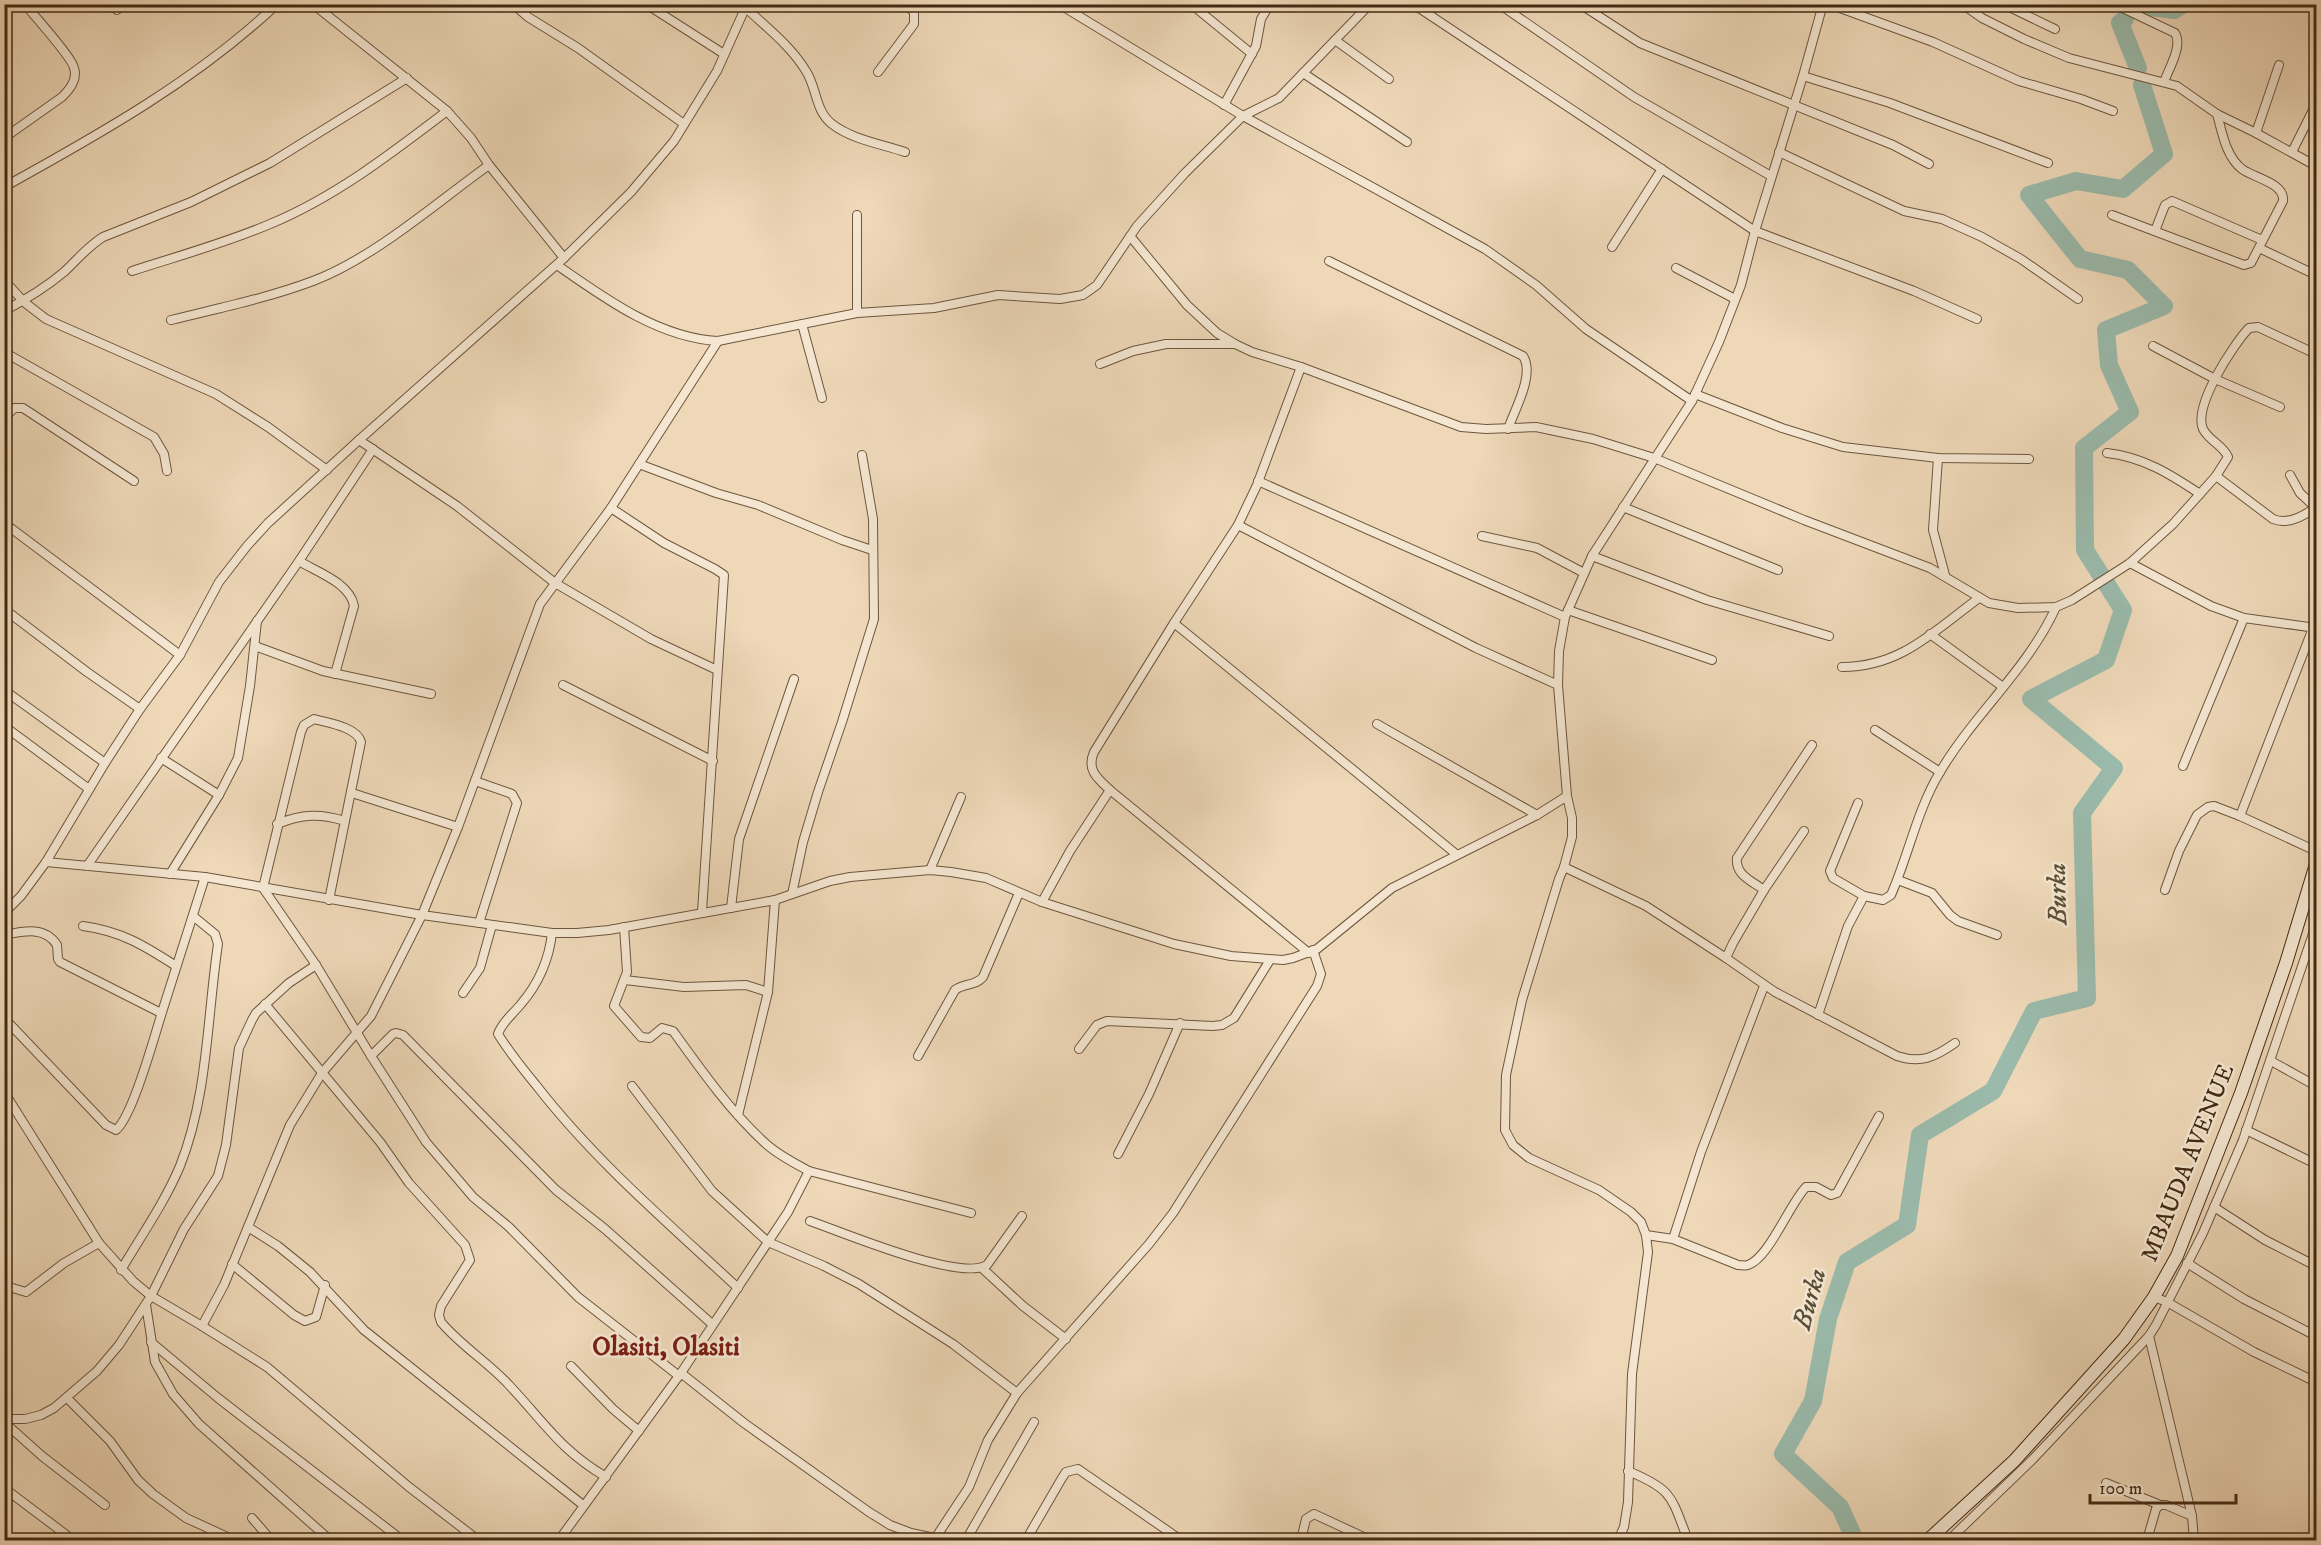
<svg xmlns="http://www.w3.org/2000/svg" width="2321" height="1545" font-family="'IM FELL DW Pica',serif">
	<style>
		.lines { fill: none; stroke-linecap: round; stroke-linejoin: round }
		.river { stroke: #9abaab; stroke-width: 18 }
		.street-casing { stroke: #6e563c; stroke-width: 10 }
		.secondary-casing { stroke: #432a12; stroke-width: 14 }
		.street { stroke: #f4e6d1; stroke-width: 8 }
		.secondary { stroke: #f4e6d1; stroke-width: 12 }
		.labels { text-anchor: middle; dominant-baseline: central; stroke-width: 5; stroke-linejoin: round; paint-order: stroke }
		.street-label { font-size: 24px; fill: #432a12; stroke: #f4e6d1 }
		.water-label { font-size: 26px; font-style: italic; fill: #594e38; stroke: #f4e6d1 }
		.neighbourhood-label { font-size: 26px; font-weight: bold; fill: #7a1f14; stroke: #f4e6d1 }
	</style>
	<rect width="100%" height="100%" fill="#eed8b8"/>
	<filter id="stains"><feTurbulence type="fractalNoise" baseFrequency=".00333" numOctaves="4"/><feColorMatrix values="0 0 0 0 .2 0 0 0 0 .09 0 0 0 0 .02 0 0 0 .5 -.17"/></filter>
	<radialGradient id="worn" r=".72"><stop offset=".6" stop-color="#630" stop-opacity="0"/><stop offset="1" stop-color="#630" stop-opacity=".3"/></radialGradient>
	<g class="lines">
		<g class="river">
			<polyline points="2139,9 2143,6 2174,10 2184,4"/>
			<polyline points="2125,19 2120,23 2138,68"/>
			<polyline points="1855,1540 1840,1507 1783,1454 1813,1401 1828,1319 1847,1262 1907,1225 1920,1135 1993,1091 2034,1011 2087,998 2082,813 2114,768 2031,699 2106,660 2123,610 2085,550 2084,448 2130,412 2109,365 2106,330 2164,306 2128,270 2080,259 2029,195 2076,181 2123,189 2164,154 2142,85"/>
		</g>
		<g class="street-casing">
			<g id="street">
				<polyline points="112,4 117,10"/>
				<polyline points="313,4 447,111 471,138 489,165 564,258"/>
				<polyline points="513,4 528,17 578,48 684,124"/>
				<polyline points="646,4 724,54"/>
				<polyline points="1059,4 1243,116 1485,249 1536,285 1586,329 1692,401"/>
				<polyline points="1191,4 1252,54"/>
				<polyline points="1413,4 1755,231 1914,291 1977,319"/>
				<polyline points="1499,4 1634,97 1771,176"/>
				<polyline points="1580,4 1640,43 1893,145 1929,164"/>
				<polyline points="1829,4 1933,42 2019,81 2081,99 2113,111"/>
				<polyline points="1962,4 1982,18 2024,39 2069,58 2177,86 2217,114 2256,133 2279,65"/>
				<polyline points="2003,4 2055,29"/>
				<path d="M2114,4L2175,33C2183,46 2169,68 2164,82"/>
				<path d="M746,8C766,27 791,46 806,71C817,88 815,111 832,124C851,139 881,144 905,152"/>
				<polyline points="1335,40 1389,79"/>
				<polyline points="878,72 914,24 914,12 905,4"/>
				<polyline points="1303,73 1407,142"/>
				<polyline points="1803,76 1890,103 2048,163"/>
				<polyline points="1224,105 1256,46 1261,19 1270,4"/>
				<polyline points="2256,133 2316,166"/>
				<path d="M4,138L62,97C69,90 78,80 74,68C72,57 34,16 25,4"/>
				<polyline points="1779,152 1904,211 1942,219 1982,237 2021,259 2078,299"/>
				<polyline points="2292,152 2316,104"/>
				<path d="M4,187C100,134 198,79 277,4"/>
				<path d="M2112,215L2244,265L2251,263L2283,201C2285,183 2254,178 2242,169C2226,157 2222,132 2217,114"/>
				<polyline points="2155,231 2165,205 2172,201 2262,240"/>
				<path d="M1130,236L1187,305L1217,333L1235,344L1252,352L1301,367L1461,427L1486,429L1536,427L1593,439L1654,458L1804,520L1930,568L1989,603L2018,608L2056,607L2072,600L2130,563L2173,524L2216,476L2228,457C2223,445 2209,441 2203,429C2193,406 2233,345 2249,328L2258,327L2316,354"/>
				<polyline points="1612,247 1662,169"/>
				<polyline points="2259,248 2316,275"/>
				<path d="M1329,261L1523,356C1535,374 1515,409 1508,429"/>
				<path d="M557,265C604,298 659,338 718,341L857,313L934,308L998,295L1060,299L1083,295L1097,285L1137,226L1185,173L1243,116L1279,98L1370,4"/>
				<polyline points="1676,268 1735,299"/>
				<path d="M132,271C178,256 226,243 270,224C335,197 392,153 447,111"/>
				<polyline points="4,280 24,302 46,319 216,394 268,427 327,470"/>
				<path d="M4,311C25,300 45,288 64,272C77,260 87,247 103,237L191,202L270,163L407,78"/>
				<polyline points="857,313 857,215"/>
				<path d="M171,320C219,308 268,298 313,281C374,258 436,203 489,165"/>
				<polyline points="802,324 822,398"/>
				<polyline points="2153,346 2215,379 2280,407"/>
				<polyline points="4,352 154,437 164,454 167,471"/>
				<polyline points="1100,364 1133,351 1166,344 1235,344"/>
				<path d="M1301,367L1257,485L1238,525L1174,623L1094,752C1086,770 1098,779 1110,790L1309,953"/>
				<polyline points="1695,394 1782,428 1843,447 1938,458 2029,459"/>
				<polyline points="4,419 14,408 23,408 134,481"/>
				<polyline points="359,440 457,506 555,583 651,639 717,670"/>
				<path d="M2107,453C2143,457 2170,474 2200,494"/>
				<polyline points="1938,458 1933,530 1945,575"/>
				<polyline points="639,464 716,493 758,505 842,540 872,550"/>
				<polyline points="2290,475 2300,493 2316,508"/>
				<path d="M2216,476L2273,519C2287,525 2304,516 2316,507"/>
				<polyline points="1258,481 1565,617"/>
				<polyline points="1623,507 1778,570"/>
				<polyline points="611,508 664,543 715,569 724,575 702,912"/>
				<polyline points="4,523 180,655"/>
				<polyline points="1238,525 1476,648 1558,685"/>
				<polyline points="1482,536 1537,548 1584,573"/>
				<polyline points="1592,556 1707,600 1829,636"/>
				<path d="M299,561C317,572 350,583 354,606L335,674"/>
				<polyline points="2130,563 2211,606 2244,618 2316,628"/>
				<polyline points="4,609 87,672 140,709"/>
				<polyline points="1568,610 1712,660"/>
				<polyline points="1174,623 1456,854"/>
				<polyline points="1930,634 2003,687"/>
				<polyline points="255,646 323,671 431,694"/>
				<path d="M1842,667C1901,667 1934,631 1979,598"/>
				<polyline points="563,685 713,761"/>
				<polyline points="4,690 105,763"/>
				<polyline points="1377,724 1537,815"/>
				<polyline points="4,726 89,789"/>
				<polyline points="1875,730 1940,772"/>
				<path d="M1812,745L1737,858C1735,875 1752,881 1764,890L1733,943L1726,958L1775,992L1897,1056C1921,1064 1935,1057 1955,1043"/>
				<polyline points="161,758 219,795"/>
				<polyline points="2183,766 2244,618"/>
				<polyline points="475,781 512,794 517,803 479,923"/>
				<polyline points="352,793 458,827"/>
				<polyline points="1858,803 1830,871 1833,878 1864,896"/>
				<polyline points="2240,816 2313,628"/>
				<path d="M277,824C302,814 320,813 345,821"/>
				<polyline points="46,862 205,877 422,915 552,933 577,933 609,930 775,900 830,881 850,877 930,870 951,872 986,878 1042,902 1174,944 1231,956 1283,960 1293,958 1317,949 1392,888 1537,815 1567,796"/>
				<polyline points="87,866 299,561 373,449"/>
				<polyline points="1564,867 1646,906 1726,958"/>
				<polyline points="930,870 961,797"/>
				<polyline points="170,874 219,795 238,758 250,686 257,621"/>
				<polyline points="1898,880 1932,893 1950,915 1958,921 1997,935"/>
				<polyline points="1764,890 1804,831"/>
				<polyline points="2165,890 2179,851 2197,815 2208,807 2214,806 2240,816 2316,851"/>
				<polyline points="792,894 803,842 818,792 842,722 874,619 873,519 862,455"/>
				<path d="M329,900L361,742C357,727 328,723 314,719L304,725L301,732L263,888L316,965L371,1056L426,1142L456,1177L473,1197L509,1227L578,1297L679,1376"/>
				<polyline points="1042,902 1070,851 1110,790"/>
				<polyline points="731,908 739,839 794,679"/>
				<polyline points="4,913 21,896 46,862 105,763 140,709 180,655 219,582 247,546 268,523 359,440 564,258 631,192 674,141 717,71 747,4"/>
				<path d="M83,926C121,931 145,946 176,966"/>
				<path d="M624,927L627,972L614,1006L641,1037L650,1038L662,1028L673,1031C701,1070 730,1111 765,1143C778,1155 794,1163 809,1171L971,1213"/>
				<path d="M552,933C549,960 539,983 521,1004C513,1014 502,1022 498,1034C509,1052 522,1068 536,1085C595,1161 668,1223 738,1288"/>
				<path d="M4,935C24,931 45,926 57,945L58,959L60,962L161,1013"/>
				<polyline points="625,980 684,987 746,985 768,992"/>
				<polyline points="463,993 480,968 492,925"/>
				<path d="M265,1004L380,1142L409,1183L465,1245L470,1260L441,1306L439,1315L441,1322C461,1346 488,1362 509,1385C544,1422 560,1450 606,1477"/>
				<path d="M1818,1015L1848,926L1864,896L1883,900L1891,895C1909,854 1917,810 1940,772C1974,714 2028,669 2056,607"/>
				<path d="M4,1018L106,1125L116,1130C133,1116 155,1034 163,1009C177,965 191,921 205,877"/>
				<polyline points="1079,1049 1097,1025 1107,1021 1213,1026 1222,1025 1234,1018 1270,960"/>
				<polyline points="371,1056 393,1034 396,1033 403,1035 556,1190 605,1229 712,1324"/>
				<path d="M918,1056L955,990C964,983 976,986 983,977L1019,893"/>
				<polyline points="2271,1061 2316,1086"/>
				<polyline points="632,1086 712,1191 768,1242 824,1266 859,1284 953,1344 1017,1393"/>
				<polyline points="4,1092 99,1243 133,1281 151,1296 202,1326 267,1367 409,1487 478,1540"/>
				<polyline points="738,1115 768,992 775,900"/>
				<polyline points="2246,1130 2316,1164"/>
				<polyline points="1118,1154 1149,1094 1180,1023"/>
				<polyline points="2214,1207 2265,1240 2316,1266"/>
				<path d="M810,1221C842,1232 960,1282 987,1265L1022,1216"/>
				<polyline points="248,1227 278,1246 310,1272 364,1330 583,1505"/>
				<path d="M1646,1235L1673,1239L1738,1265C1742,1265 1745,1266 1748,1265C1769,1258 1790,1203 1806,1187H1816L1831,1195L1837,1193L1879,1116"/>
				<polyline points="1673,1239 1701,1152 1764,986"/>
				<polyline points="2187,1263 2244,1299 2316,1336"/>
				<polyline points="232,1264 294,1315 305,1321 316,1317 325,1285"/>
				<polyline points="982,1268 1023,1306 1066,1339"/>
				<path d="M121,1270C141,1236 165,1202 180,1166C208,1096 207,1017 218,944L215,934L193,916"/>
				<polyline points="4,1288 9,1287 26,1292 64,1263 99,1243"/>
				<polyline points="2154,1297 2167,1302 2254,1352 2316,1382"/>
				<polyline points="146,1305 155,1362 173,1394 199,1424 330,1540"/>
				<polyline points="202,1326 224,1285 290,1125 322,1073 371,1016 422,915 458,827 540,604 611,508 718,341"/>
				<polyline points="2149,1336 2192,1516 2194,1540"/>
				<polyline points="151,1342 218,1398 402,1540"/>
				<polyline points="571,1366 613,1409 639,1431"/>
				<polyline points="681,1373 744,1423 869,1512 890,1525 911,1533 939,1539"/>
				<polyline points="67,1398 110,1441 138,1480 153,1494 186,1518 234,1540"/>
				<polyline points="4,1419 25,1419 41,1415 54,1408 97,1371 119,1345 151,1296 184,1229 218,1176 226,1145 239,1048 252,1020 256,1013 289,983 316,965"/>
				<polyline points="4,1422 42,1456 105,1505"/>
				<path d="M1628,1471C1674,1490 1671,1497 1688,1540"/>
				<polyline points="2106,1483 2160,1505"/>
				<polyline points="4,1488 73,1540"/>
				<polyline points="252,1518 271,1540"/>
				<polyline points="559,1540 681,1373 788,1212 809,1171"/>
				<polyline points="934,1540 969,1487 988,1440 1017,1393 1149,1244 1173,1213 1317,986 1321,974 1313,950"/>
				<polyline points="966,1540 1034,1422"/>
				<polyline points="1026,1540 1062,1478 1066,1472 1078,1469 1181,1540"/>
				<polyline points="1301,1540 1306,1519 1314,1514 1370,1540"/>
				<polyline points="1618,1540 1624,1527 1628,1502 1632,1374 1648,1252 1646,1235 1641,1222 1631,1212 1599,1190 1529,1158 1513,1145 1505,1130 1506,1075 1522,1000 1559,879 1564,867 1572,837 1572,818 1567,796 1558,685 1559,651 1565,617 1592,556 1692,401 1719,342 1741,285 1755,231 1803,76 1823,4"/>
				<polyline points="1949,1540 2032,1460 2149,1336 2156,1325 2203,1233 2243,1140 2316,925"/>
				<polyline points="2147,1540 2156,1509 2160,1505 2166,1505 2192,1516"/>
			</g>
		</g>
		<g class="secondary-casing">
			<polyline id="secondary" points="1928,1540 2014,1461 2124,1339 2154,1297 2177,1256 2241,1093 2286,963 2316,864"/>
		</g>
		<use href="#street" class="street"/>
		<use href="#secondary" class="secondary"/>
	</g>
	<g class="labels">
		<g class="street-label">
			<text transform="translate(2188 1163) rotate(-68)">MBAUDA AVENUE</text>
		</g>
		<g class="water-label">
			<text transform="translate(2058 894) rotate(-91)">Burka</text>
			<text transform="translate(1810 1299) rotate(-74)">Burka</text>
		</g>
		<g class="neighbourhood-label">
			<text x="666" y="1347">Olasiti, Olasiti</text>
		</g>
	</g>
	<rect width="2321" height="1545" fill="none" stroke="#eed8b8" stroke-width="24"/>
	<rect x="6" y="6" width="2309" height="1533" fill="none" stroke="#432a12" stroke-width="3"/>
	<rect x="12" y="12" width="2297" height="1521" fill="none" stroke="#432a12" stroke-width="1.5"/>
	<path d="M2090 1494v9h146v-9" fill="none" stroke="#432a12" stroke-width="3"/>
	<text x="2099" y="1494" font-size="18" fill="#432a12" stroke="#f4e6d1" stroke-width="4.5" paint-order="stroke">100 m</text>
	<rect width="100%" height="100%" filter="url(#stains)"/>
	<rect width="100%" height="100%" fill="url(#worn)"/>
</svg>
